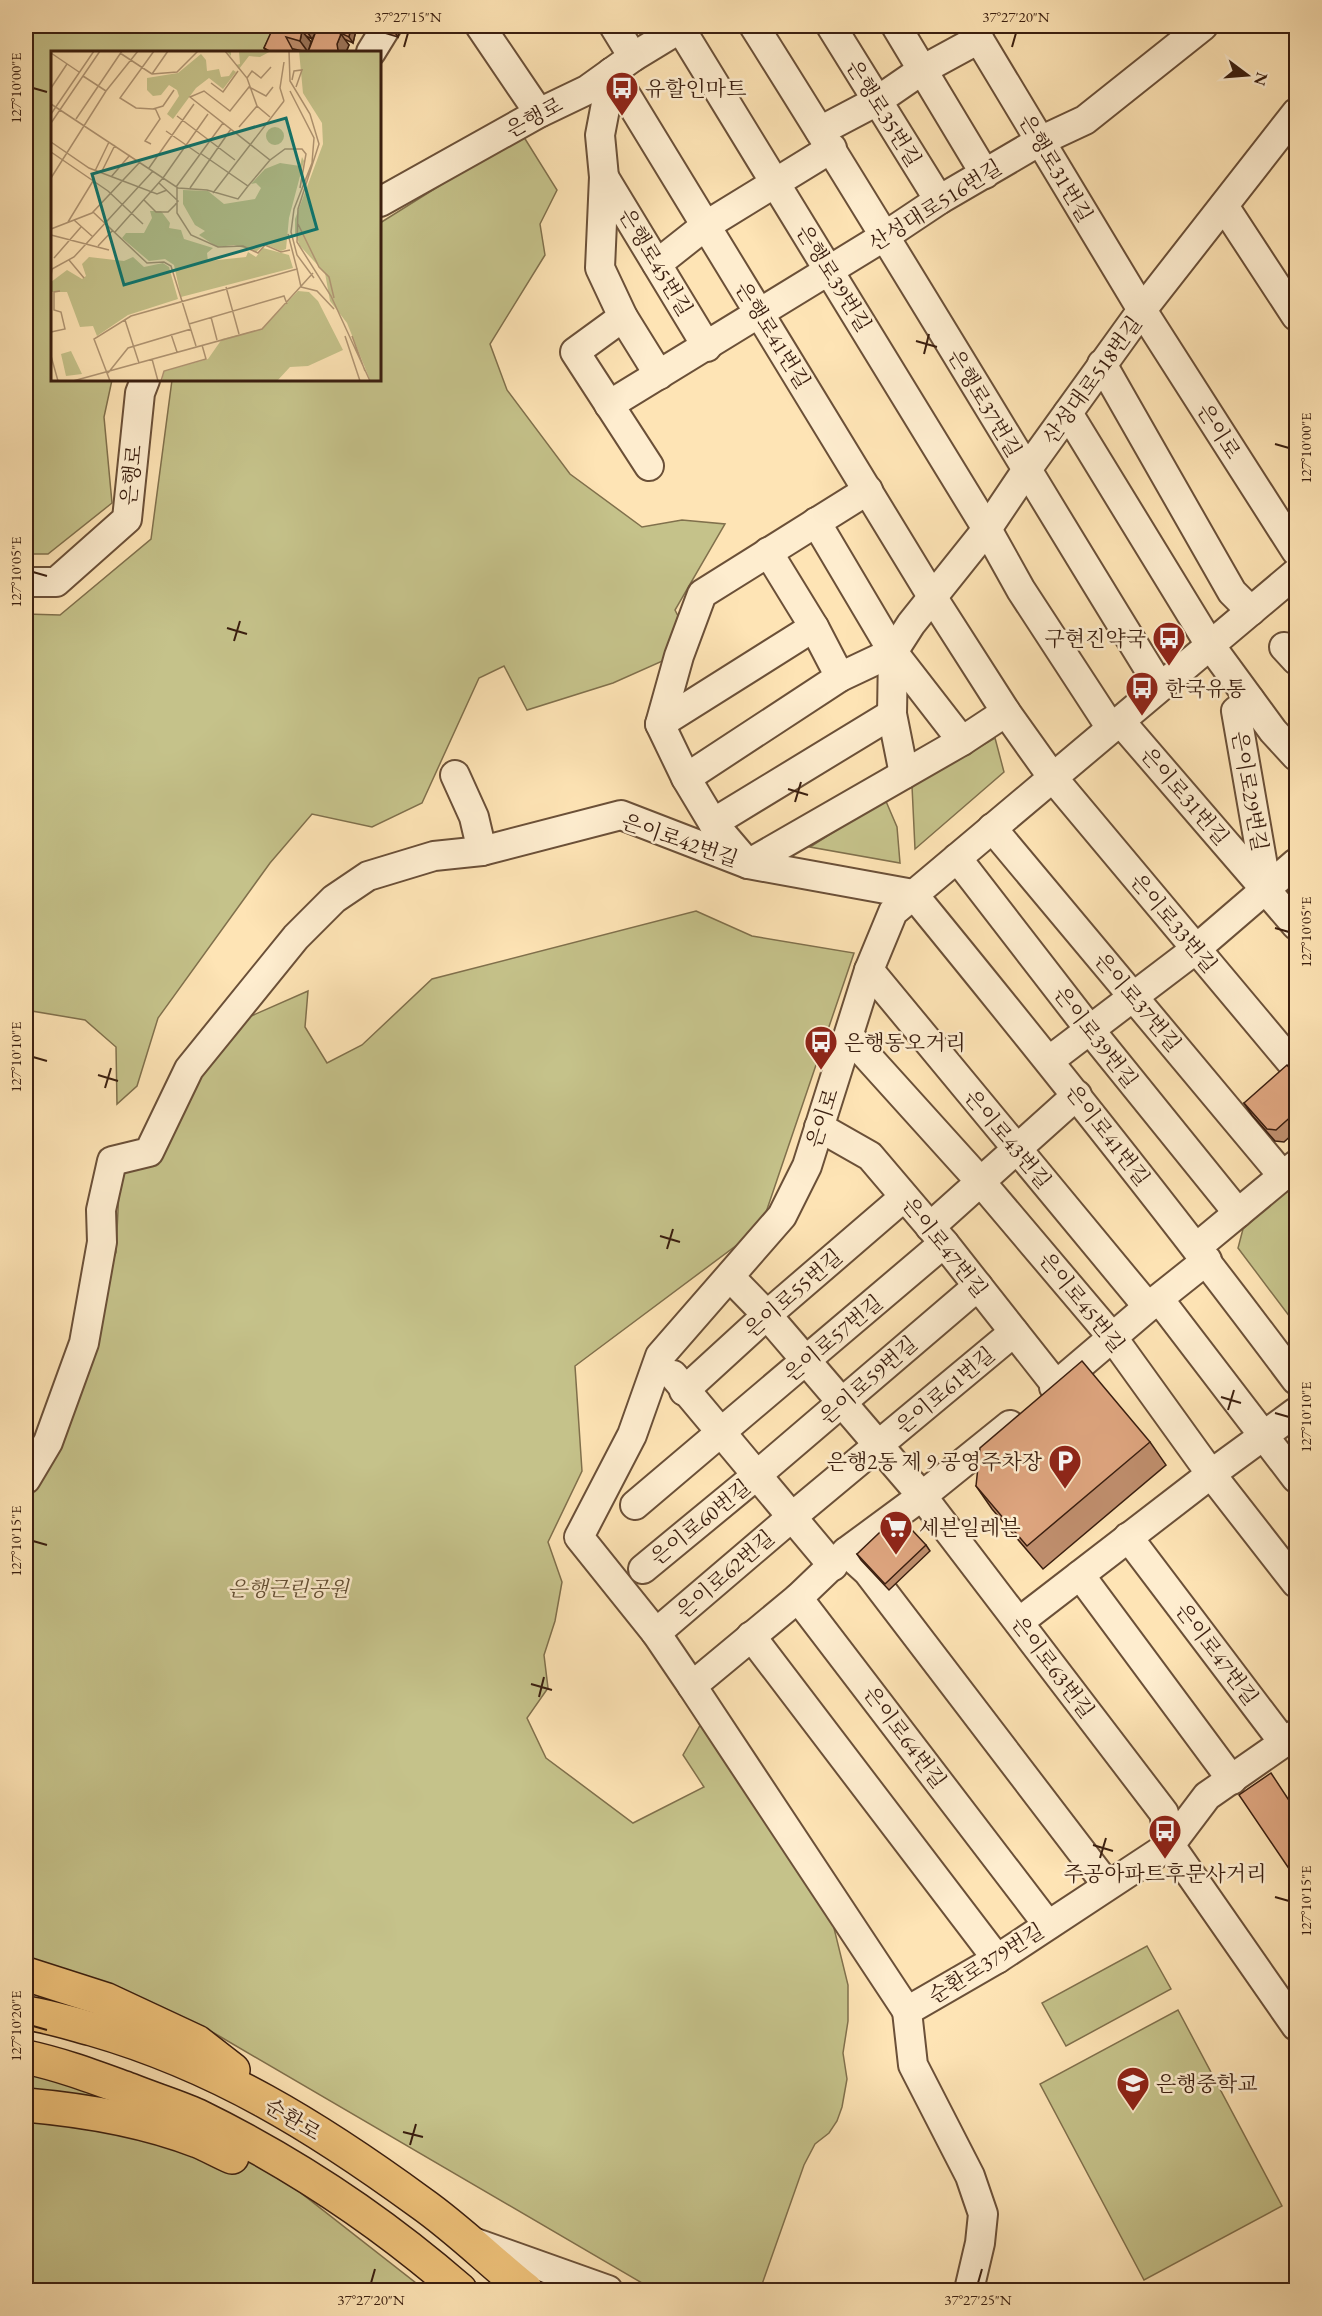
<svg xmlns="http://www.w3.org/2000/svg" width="1322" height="2316" font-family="'EB Garamond','Noto Serif KR',serif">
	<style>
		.green { fill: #c5c28a; stroke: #80704c; stroke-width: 1.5 }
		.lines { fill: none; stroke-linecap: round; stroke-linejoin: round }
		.minor-casing { stroke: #6b5038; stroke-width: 32 }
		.major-casing { stroke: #3a1e0f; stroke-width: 36 }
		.minor { stroke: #feedcf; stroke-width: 28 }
		.major { stroke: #efc27a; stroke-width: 33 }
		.wall { fill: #bf8e6d; stroke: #3a1e0f; stroke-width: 1.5; fill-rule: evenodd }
		.shaded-wall { fill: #9b7459; stroke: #3a1e0f; stroke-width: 1.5 }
		.building { fill: #dea57f; stroke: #3a1e0f; stroke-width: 1.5 }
		.ticks { fill: none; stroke: #3a1e0f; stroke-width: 2 }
		.labels { text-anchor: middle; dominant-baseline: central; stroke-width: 5; stroke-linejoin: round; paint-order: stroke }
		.poi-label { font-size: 21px; fill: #3a1e0f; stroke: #feedcf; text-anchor: start }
		.street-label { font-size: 21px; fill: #3a1e0f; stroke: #feedcf }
		.park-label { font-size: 21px; font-style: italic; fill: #644f34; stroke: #feedcf }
		.inset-road { fill: none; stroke: #b09573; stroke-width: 1.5 }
		.view { fill: #0f766e; fill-opacity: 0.15; stroke: #0f766e; stroke-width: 3 }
		.inset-edge { fill: none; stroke: #3a1e0f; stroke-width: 3 }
		.neatline { fill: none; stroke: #3a1e0f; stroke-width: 2 }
		.ticks-label { font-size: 15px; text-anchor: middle; fill: #3a1e0f }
	</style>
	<rect width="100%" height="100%" fill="#fee4b5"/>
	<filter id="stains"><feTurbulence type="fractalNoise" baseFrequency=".00333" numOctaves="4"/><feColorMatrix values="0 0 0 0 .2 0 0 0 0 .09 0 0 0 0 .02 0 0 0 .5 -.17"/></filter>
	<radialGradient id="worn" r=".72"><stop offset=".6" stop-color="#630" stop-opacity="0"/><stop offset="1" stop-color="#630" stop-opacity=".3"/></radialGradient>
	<g class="green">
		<polygon points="26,26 284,26 272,52 52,52 52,380 112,380 104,417 112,503 48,554 26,554"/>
		<polygon points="522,134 557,190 540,224 545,255 490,344 507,390 570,474 642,527 682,520 725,524 675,610 694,647 613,683 527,710 504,666 479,678 422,803 372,827 312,814 270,863 158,1018 137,1086 117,1104 116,1047 85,1020 26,1010 26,614 60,615 151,539 172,380 380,380 380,223"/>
		<polygon points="995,738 1004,772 915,849 912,786"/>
		<polygon points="885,799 897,827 900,863 810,847"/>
		<polygon points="696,911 752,936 854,953 761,1227 575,1366 582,1471 548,1542 562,1582 555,1621 544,1655 548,1688 527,1718 546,1758 633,1823 704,1787 683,1755 702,1722 833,1924 848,1985 848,2021 843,2053 847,2079 842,2107 837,2121 829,2133 815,2144 804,2165 760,2290 654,2290 214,2033 145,2001 26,1957 26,1466 69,1427 85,1374 83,1341 116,1252 121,1148 150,1145 199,1039 308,991 305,1027 327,1063 362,1045 432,979"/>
		<polygon points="1296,1181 1296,1325 1238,1248 1243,1229"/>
		<polygon points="1147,1946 1171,1989 1066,2046 1042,2003"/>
		<polygon points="1178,2010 1282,2206 1144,2280 1040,2084"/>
		<polygon points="26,2056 177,2096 425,2290 26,2290"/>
	</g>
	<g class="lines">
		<g class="minor-casing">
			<g id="minor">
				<polyline points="480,26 539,113"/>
				<polyline points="614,26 633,57"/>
				<polyline points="679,26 987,529 1021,590 1111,728"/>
				<path d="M754,26C892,244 1024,467 1160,687"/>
				<polyline points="831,26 939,200"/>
				<polyline points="896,26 985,174"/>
				<polyline points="971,26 1142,310 1296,551"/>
				<polyline points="371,52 387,26"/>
				<polyline points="612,72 933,598 1006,712 1053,778 1296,1068"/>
				<polyline points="612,72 600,135 604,177 600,268 623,317 659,375"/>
				<polyline points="820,131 877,101 922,70 979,39"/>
				<polyline points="604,177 707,347"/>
				<polyline points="380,202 539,113 587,90 633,57 684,26"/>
				<polyline points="1224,206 1296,316"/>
				<polyline points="657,264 705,226 832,148"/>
				<polyline points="623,317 575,352 649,466"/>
				<polyline points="1102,364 1232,592 1251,611"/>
				<polyline points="609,405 885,236 939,200 1040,141 1085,120 1203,26"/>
				<polyline points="1068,413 1210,645 1273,731 1296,756"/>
				<polyline points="868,490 702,594 679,656 660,724 686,778 713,823 748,864 962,741 1006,712"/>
				<polyline points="816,522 893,652 962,741"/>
				<polyline points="768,552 814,627 840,677"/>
				<polyline points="26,582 56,582 127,519 140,393 145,380"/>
				<polyline points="1284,647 1296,660"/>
				<polyline points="893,652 892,714 904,774"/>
				<polyline points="1250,700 1236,711 1267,889"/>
				<polyline points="1120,721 1296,925"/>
				<polyline points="660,724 814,627"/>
				<polyline points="455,775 474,817 482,851"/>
				<polyline points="686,778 840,677 893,652 911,624 987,529 1026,471 1142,310 1296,113"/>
				<polyline points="713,823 892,714"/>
				<polyline points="992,828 1283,1176"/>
				<polyline points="957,858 1090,1030 1238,1213"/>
				<path d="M913,894C1044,1054 1173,1215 1296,1380"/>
				<polyline points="869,970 1148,1307"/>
				<polyline points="849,1036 980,1181 1113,1338 1211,1474 1296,1583"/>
				<polyline points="1050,1060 1196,949 1296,863"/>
				<polyline points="819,1127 870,1156 944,1243 1056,1385"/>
				<polyline points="930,1227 1077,1095"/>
				<polyline points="1197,1247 1296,1165"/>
				<polyline points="730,1277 767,1315 922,1496 1164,1813 1170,1845 1296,2026"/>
				<polyline points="1159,1299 1296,1478"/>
				<polyline points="673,1375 833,1566"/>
				<polyline points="1054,1387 1148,1307 1207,1260"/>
				<polyline points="684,1391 767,1315 904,1197"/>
				<polyline points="26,1479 48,1442 84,1343 102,1242 101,1210 112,1161 149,1152 189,1069 296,937 334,899 368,876 434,856 482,851 621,815 748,864 913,894"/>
				<polyline points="635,1505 944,1243"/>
				<polyline points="1128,1537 1284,1743"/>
				<polyline points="846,1552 868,1572 1107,1885"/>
				<polyline points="643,1569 757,1475 978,1286"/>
				<polyline points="1080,1575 1232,1780"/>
				<polyline points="798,1598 1048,1925"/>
				<polyline points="1019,1622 1211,1474 1296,1412"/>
				<polyline points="656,1633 793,1516 1014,1332"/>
				<polyline points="751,1636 997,1959"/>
				<polyline points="692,1686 656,1633 579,1537 632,1435 660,1356 782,1216 807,1166 869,970 893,912 1296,573"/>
				<polyline points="907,2011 692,1686 798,1598 846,1552 922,1496 1010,1425"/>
				<polyline points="473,2242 608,2290"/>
				<polyline points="969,2290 980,2243 983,2214 970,2176 913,2065 907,2011 997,1959 1170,1845 1207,1796 1296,1734"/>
			</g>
		</g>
		<g class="major-casing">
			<g id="major">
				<polyline points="26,1974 107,2000 197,2042 233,2070"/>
				<path d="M26,2013C48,2016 70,2023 92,2029C217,2065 317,2127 421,2203C458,2229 491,2262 526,2290"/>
				<path d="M26,2057C63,2065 94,2077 130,2090C152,2099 176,2106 198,2116C292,2162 382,2222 460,2290"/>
				<path d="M26,2105C83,2110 144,2120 198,2141C210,2146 220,2152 232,2157"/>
			</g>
		</g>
		<use href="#minor" class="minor"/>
		<use href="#major" class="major"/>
	</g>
	<g class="wall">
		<path d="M275,26H322L326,27L325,26H357L353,43L344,39L349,45L346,52H308L294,49L296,52H267L264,48ZM315,33L309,49L311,42L306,36L312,39Z"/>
		<polygon points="401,26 398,37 385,33 381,27"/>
		<polygon points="1296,1077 1296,1131 1284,1142 1275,1141 1252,1115 1244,1103"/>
		<polygon points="1150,1442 1166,1465 1043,1569 992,1509 976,1486"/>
		<polygon points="926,1545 930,1551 889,1590 861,1560 857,1554"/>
	</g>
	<g class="shaded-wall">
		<polygon points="305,26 319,26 312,39 304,27"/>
		<polygon points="351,26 357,26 353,43 349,37"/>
		<polygon points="395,26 401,26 398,37 394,31"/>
		<polygon points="302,31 311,42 308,52 300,41"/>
		<polygon points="341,34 349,45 346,52 337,52 337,44"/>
	</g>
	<g class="building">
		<polygon points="275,26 291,26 302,31 300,41 286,37 294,52 271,52 264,48 273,28"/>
		<polygon points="318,26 322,26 341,34 337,44 338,50 337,52 308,52"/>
		<polygon points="325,26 351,26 349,37"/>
		<polygon points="382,26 395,26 394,31 381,27"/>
		<polygon points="1287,1065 1296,1076 1296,1112 1276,1130 1267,1129 1244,1103"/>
		<polygon points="1082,1361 1150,1442 1027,1546 976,1486 980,1448"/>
		<polygon points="898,1515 926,1545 885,1584 857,1554"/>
		<polygon points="1271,1773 1296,1811 1296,1879 1239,1795"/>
	</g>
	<path class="ticks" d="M404,47L408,33M1012,47L1016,33M33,88L47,92M916,341L937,347M924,354L929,334M1275,444L1289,448M33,572L47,576M227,628L247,634M234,641L240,621M788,789L808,795M795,802L801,782M1275,928L1289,932M33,1057L47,1061M98,1075L118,1081M105,1088L111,1068M660,1236L680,1242M667,1249L673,1229M1221,1397L1241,1403M1228,1410L1234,1390M1275,1413L1289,1417M33,1541L47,1545M531,1684L552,1690M539,1697L544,1677M1093,1845L1113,1851M1100,1858L1106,1838M1275,1897L1289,1901M33,2026L47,2030M403,2132L423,2137M410,2145L416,2124M371,2283L375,2269M978,2283L982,2269"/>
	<defs>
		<g id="bus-pin" transform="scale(1.725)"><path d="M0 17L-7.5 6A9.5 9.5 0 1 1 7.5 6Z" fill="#8f2418" stroke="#feedcf"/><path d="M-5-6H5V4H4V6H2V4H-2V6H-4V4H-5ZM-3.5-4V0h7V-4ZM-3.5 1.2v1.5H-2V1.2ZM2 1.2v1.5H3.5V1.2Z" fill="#fff"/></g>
		<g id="parking-pin" transform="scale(1.725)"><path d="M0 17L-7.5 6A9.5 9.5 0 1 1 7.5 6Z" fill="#8f2418" stroke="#feedcf"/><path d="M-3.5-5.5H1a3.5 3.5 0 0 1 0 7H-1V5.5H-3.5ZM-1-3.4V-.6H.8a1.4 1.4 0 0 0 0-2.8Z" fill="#fff"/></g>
		<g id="supermarket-pin" transform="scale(1.725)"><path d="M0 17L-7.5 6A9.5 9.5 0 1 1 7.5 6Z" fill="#8f2418" stroke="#feedcf"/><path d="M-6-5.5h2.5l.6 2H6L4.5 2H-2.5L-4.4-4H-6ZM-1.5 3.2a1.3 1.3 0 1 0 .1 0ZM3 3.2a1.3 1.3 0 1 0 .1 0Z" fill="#fff"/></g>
		<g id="school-pin" transform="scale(1.725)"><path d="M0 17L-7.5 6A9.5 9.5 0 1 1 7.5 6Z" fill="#8f2418" stroke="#feedcf"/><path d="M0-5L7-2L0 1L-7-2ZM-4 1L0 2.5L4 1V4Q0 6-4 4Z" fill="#fff"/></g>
	</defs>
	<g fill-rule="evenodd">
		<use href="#bus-pin" x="622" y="88"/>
		<use href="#bus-pin" x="1169" y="638"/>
		<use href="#bus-pin" x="1142" y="688"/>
		<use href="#bus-pin" x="821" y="1042"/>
		<use href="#parking-pin" x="1065" y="1461"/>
		<use href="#supermarket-pin" x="896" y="1527"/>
		<use href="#bus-pin" x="1165" y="1831"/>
		<use href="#school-pin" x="1133" y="2083"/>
	</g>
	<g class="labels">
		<g class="poi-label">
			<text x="645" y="88">유할인마트</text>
			<text x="1146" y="638" text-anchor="end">구현진약국</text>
			<text x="1165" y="688">한국유통</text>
			<text x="844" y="1042">은행동오거리</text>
			<text x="1042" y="1461" text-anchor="end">은행2동 제 9 공영주차장</text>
			<text x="919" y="1527">세븐일레븐</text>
			<text x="1165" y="1873" text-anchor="middle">주공아파트후문사거리</text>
			<text x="1156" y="2083">은행중학교</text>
		</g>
		<g class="street-label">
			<text transform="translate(884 113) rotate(58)">은행로35번길</text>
			<text transform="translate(534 117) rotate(-28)">은행로</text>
			<text transform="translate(1056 168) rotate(59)">은행로31번길</text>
			<text transform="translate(935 205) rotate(-32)">산성대로516번길</text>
			<text transform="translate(656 262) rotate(59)">은행로45번길</text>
			<text transform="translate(834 278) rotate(58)">은행로39번길</text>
			<text transform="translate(773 335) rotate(58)">은행로41번길</text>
			<text transform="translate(1092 380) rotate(-54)">산성대로518번길</text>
			<text transform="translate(985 403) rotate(59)">은행로37번길</text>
			<text transform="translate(1219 431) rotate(57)">은이로</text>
			<text transform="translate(131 475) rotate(-84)">은행로</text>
			<text transform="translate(1250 791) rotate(80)">은이로29번길</text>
			<text transform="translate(1185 796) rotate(49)">은이로31번길</text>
			<text transform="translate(680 840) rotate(19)">은이로42번길</text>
			<text transform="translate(1174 923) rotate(50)">은이로33번길</text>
			<text transform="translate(1138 1002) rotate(50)">은이로37번길</text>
			<text transform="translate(1096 1037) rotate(52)">은이로39번길</text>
			<text transform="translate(822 1118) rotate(-72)">은이로</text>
			<text transform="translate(1108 1135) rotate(52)">은이로41번길</text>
			<text transform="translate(1008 1139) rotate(50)">은이로43번길</text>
			<text transform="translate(945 1247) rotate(51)">은이로47번길</text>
			<text transform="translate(793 1293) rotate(-41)">은이로55번길</text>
			<text transform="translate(1082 1302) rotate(51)">은이로45번길</text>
			<text transform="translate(833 1338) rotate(-40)">은이로57번길</text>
			<text transform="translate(868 1380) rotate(-41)">은이로59번길</text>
			<text transform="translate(945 1390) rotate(-40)">은이로61번길</text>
			<text transform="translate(700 1522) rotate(-39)">은이로60번길</text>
			<text transform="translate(725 1574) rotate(-41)">은이로62번길</text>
			<text transform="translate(1217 1654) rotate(53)">은이로47번길</text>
			<text transform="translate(1053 1667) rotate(53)">은이로63번길</text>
			<text transform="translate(905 1737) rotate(53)">은이로64번길</text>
			<text transform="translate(986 1963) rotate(-32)">순환로379번길</text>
			<text transform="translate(293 2119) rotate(31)">순환로</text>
		</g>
		<g class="park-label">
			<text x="288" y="1588">은행근린공원</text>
		</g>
	</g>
	<g transform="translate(51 51)">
		<rect width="330" height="330" fill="#fee4b5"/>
		<path d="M220,0L209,6L198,5L188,18L185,14L189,13L188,1H180V5L176,1ZM248,0H330V330L319,329L296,272L279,250L274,222L249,195L244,182V168L272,93L271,72L252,42ZM150,3L155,9L156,20L168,18L170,26L178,25L182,19L185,21L172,38L158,27L145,37L122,68L116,63L128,45L126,39L118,34L110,44L102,45L96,39V27L127,22ZM215 85a9 9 0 1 1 18 0a9 9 0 1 1-18 0ZM251,106L253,110L238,167L235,198L230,200L214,193L205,201L183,194L166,196L148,184L154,180L144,174L132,153V139L157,140L173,153L204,148L210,137L205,132L200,133L214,118L229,112L249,115ZM99,160H110L119,172L118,177L130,179L133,188L162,197L156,202L157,210L195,206L197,201L205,206L212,197L238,204L242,217L130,246L123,214L114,208L98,210L71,187L75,182H93L101,167ZM38,206L73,210L82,206L93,216L112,212L118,216L127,248L77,264L46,285L42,275L29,276L16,241H0V231L16,219L31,228L35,225L31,213ZM247,240L258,241L267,250L292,299L257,315L239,316L226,330H111L113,320L157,308L171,288L211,278ZM20,300L31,323L15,325L10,303Z" fill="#c5c28a"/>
		<path class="inset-road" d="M103,0L69,47L85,57L102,58L112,55L123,39M174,0L196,27L206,55L219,66M238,0L239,30L259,63L268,93L247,158L246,191L280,245L319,330M0,2L28,21M69,2L101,23M101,23L126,21L147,0M101,23L117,0M32,25L55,40M196,27L201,20L210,27L220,16M241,29L243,20L251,19L245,36M160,32L172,41L187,20M222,36L215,45L198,36L179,60L153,40L139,46L219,109L234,98H251L255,103L249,137M0,37L16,13M239,40L263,87L261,112L243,158L240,181L246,204L263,227M233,50L229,37L233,11M0,53L127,137L156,139L187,148L197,135M0,63L43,0M126,65L184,109M25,68L71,0M0,72L49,0M188,76L206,55M115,80L148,103M0,91L38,117L106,143L116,139M100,93L94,90L109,68L104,57M0,101L57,140L92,173M149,102L197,135L219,109M98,117L143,53M44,120L58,91M50,122L64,94M60,126L79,104M0,127L55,40L87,0M125,136L172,72M126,136V162L140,184L167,196L192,195L207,202L214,194L230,201L239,199M139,137L180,78M162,142L233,50M93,149L105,161H117L124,154L127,150L108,132M42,161L96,212L113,211L120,215L145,295M23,169L42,186M17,171L42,130M247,173L268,216L278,226L283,247M0,178L41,162L89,111M64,181L112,127L157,63M237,183L246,218M0,184L58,199M47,195L62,179M3,207L30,176M18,209L33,227M0,225L1,218L23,206L102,120M175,236L188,283M250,236L266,240L283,258M160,266L166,289M74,269L88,312M138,273L233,245L236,253M0,281L14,278L10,261L3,259V241L9,240M120,283L126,301M294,285L309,330M301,285L314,320M0,305L7,330M101,308L107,330M57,322L77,297L140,278M22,330L211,278L262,222M59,330L43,288L80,265L246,218L250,236M110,330L113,320L155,308L151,294"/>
		<path class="view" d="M235,67L266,178L73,234L41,123Z"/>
		<rect width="330" height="330" class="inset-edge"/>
	</g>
	<rect width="1322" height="2316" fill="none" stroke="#fee4b5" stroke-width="66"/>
	<g transform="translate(1247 75) rotate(106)" stroke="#feedcf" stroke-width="4.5" paint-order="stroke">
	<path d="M0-4.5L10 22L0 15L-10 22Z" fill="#3a1e0f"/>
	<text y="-9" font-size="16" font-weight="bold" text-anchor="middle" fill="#3a1e0f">N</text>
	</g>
	<rect x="33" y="33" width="1256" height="2250" class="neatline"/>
	<g class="ticks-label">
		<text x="408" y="22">37°27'15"N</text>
		<text x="1016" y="22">37°27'20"N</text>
		<text transform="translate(16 88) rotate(-90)" y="5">127°10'00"E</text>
		<text transform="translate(1306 448) rotate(-90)" y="5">127°10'00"E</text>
		<text transform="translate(16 572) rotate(-90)" y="5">127°10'05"E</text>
		<text transform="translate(1306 932) rotate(-90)" y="5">127°10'05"E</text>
		<text transform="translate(16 1057) rotate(-90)" y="5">127°10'10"E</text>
		<text transform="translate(1306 1417) rotate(-90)" y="5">127°10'10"E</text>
		<text transform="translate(16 1541) rotate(-90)" y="5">127°10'15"E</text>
		<text transform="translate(1306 1901) rotate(-90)" y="5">127°10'15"E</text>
		<text transform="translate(16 2026) rotate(-90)" y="5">127°10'20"E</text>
		<text x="371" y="2305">37°27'20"N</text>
		<text x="978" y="2305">37°27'25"N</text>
	</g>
	<rect width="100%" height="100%" filter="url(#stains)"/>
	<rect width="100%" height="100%" fill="url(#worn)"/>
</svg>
